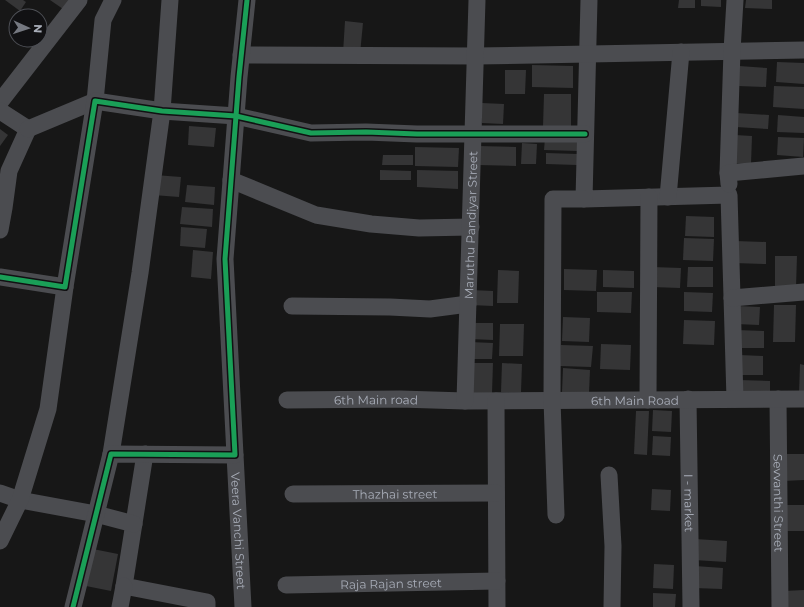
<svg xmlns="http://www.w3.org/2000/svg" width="804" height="607" font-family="Montserrat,sans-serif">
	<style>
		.building { fill: #353536 }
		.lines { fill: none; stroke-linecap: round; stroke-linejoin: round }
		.minor { stroke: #4b4c50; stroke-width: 17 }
		.cycleway-casing { stroke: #111113; stroke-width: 8 }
		.cycleway { stroke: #1a9f57; stroke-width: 5 }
		.labels { text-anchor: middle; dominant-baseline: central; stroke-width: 4; stroke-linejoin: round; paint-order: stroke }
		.street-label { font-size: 12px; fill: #a8adb8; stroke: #111113 }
	</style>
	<rect width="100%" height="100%" fill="#171717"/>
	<g class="building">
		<polygon points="5,0 23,0 26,2 20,11"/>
		<polygon points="50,0 70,0 63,9"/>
		<polygon points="679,0 695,0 695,8 678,8"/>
		<polygon points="701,0 721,0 721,7 701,6"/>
		<polygon points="746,0 772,0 772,9 745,8"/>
		<polygon points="345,21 363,23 360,54 343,53"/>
		<polygon points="777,62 804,63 804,84 776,82"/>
		<polygon points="532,65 573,66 573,88 532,87"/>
		<polygon points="739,66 767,68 766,87 738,86"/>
		<polygon points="505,70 526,70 525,94 505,94"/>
		<polygon points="774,86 804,87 804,109 773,107"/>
		<polygon points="544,94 571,94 571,126 543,126"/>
		<polygon points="482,103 504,104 503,124 482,123"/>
		<polygon points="736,113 769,115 768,129 736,127"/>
		<polygon points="778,115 804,117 804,133 777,132"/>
		<polygon points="189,126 216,128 214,147 188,145"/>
		<polygon points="0,129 8,135 0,146"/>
		<polygon points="735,135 752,136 751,164 733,163"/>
		<polygon points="778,137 804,138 803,157 777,155"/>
		<polygon points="545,138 579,139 578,151 544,150"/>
		<polygon points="522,143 537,144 536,164 521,164"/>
		<polygon points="478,146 516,147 516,166 478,165"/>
		<polygon points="415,147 459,148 458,167 415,166"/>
		<polygon points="546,153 578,154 577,165 546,164"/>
		<polygon points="383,155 413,155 413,165 382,165"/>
		<polygon points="380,170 411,171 411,180 380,180"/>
		<polygon points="417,170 458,171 458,189 417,187"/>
		<polygon points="155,175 181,177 179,197 153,195"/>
		<polygon points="187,185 215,187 214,205 185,202"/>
		<polygon points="182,207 213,209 212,227 180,224"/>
		<polygon points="686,216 714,217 714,237 685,236"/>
		<polygon points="181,227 207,229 205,248 180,246"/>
		<polygon points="684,238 714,239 713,261 683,260"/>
		<polygon points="735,241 766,242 766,264 734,263"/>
		<polygon points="193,250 213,252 211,279 191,277"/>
		<polygon points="775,256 797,256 796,287 775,286"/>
		<polygon points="652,267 681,268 680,288 652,287"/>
		<polygon points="688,267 713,267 713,287 687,287"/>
		<polygon points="564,269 597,270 596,291 564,290"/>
		<polygon points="498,270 519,271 518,303 497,303"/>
		<polygon points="603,270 634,271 634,288 603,287"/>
		<polygon points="471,290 493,291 493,306 470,305"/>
		<polygon points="597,292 632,292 631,313 597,312"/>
		<polygon points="684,292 713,293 712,312 684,311"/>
		<polygon points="774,305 796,305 795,342 773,342"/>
		<polygon points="737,306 760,307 759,325 736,324"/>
		<polygon points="563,317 590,318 589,342 562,341"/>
		<polygon points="684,320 715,321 714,345 683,344"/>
		<polygon points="470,323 493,323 493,340 470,339"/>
		<polygon points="500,324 524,324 523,356 499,356"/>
		<polygon points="736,330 764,331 764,348 736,348"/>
		<polygon points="470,342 493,343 492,359 470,359"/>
		<polygon points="601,344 631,345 630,370 600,369"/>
		<polygon points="561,345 593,346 591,367 560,366"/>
		<polygon points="739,355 763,356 763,375 738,375"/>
		<polygon points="471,363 493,363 492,393 470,393"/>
		<polygon points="502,363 522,364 521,392 501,392"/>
		<polygon points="800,364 804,365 804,394 799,393"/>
		<polygon points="563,368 590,370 589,393 562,392"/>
		<polygon points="738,380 770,381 770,395 737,394"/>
		<polygon points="653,410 672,411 671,432 652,431"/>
		<polygon points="636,411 649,411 647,455 634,454"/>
		<polygon points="653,436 671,437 670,456 652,455"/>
		<polygon points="783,454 804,454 804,480 783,481"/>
		<polygon points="652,489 671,490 670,511 651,510"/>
		<rect x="782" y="505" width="22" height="26"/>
		<polygon points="695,539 727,541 726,562 694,560"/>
		<polygon points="88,548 118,554 111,591 81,585"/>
		<polygon points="654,564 674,565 673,589 653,588"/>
		<polygon points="695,566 723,568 722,589 694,588"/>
		<polygon points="804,590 804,607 784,607 784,591"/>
		<polygon points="653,593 676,594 675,607 653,607"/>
	</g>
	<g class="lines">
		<g class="minor">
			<polyline points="589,0 584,199 729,195 735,399"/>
			<polyline points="241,55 476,56 804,50"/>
			<polyline points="0,102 79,0"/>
			<polyline points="0,111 28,129 9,171 4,208 0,230"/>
			<polyline points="28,129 95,101 103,20 113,0"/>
			<polyline points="728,173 732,51 735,0"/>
			<polyline points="231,180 316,215 371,224 419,228 471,227"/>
			<polyline points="729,184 728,173 804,166"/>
			<polyline points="668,197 681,52"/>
			<polyline points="0,277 65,287 95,101 162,111 236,116 311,133 366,132 417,134 585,134"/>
			<polyline points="732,298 804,292"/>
			<polyline points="292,306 390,307 430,309 468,304"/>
			<path id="s1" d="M688,399L691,607"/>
			<path id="s2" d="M778,399L780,607"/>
			<path id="s3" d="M287,400L400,399L465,401L804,399"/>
			<polyline points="648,400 649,197"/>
			<path id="s4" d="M465,401L477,0"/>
			<polyline points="496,401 497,607"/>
			<polyline points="111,454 140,273 162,111 170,0"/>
			<polyline points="145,454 124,586 207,602 207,607"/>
			<path id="s5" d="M235,455L243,607"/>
			<polyline points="609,475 613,546 612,607"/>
			<polyline points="0,493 20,500 96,514 134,524"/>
			<path id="s6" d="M293,494L496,493"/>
			<polyline points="556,515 552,400 553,199 584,199"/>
			<polyline points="0,541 20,500 48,409 65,287"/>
			<path id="s7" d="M286,585L497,581"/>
			<polyline points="73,607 111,454 235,455 225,259 239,77 247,0"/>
			<polyline points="120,607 124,586"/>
		</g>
		<g class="cycleway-casing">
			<g id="cycleway">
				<polyline points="0,277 65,287 95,101 162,111 236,116 311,133 366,132 417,134 585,134"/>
				<polyline points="73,607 111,454 235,455 225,259 239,77 247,0"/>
			</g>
		</g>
		<use href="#cycleway" class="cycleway"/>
	</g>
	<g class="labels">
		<g class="street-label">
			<text stroke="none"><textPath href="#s4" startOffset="176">Maruthu Pandiyar Street</textPath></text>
			<text stroke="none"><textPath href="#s3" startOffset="89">6th Main road</textPath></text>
			<text stroke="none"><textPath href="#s3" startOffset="348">6th Main Road</textPath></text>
			<text stroke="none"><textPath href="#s6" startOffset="102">Thazhai street</textPath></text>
			<text stroke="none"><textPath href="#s1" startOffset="104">I - market</textPath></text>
			<text stroke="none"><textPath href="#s2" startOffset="104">Sevvanthi Street</textPath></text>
			<text stroke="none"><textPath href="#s5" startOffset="76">Veera Vanchi Street</textPath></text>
			<text stroke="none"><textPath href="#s7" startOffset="105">Raja Rajan street</textPath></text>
		</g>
	</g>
	<g transform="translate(28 28) rotate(93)"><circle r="19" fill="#111113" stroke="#4d4f55"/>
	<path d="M0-3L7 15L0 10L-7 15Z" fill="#757880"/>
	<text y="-6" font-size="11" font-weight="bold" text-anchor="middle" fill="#a8adb8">N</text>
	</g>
</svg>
